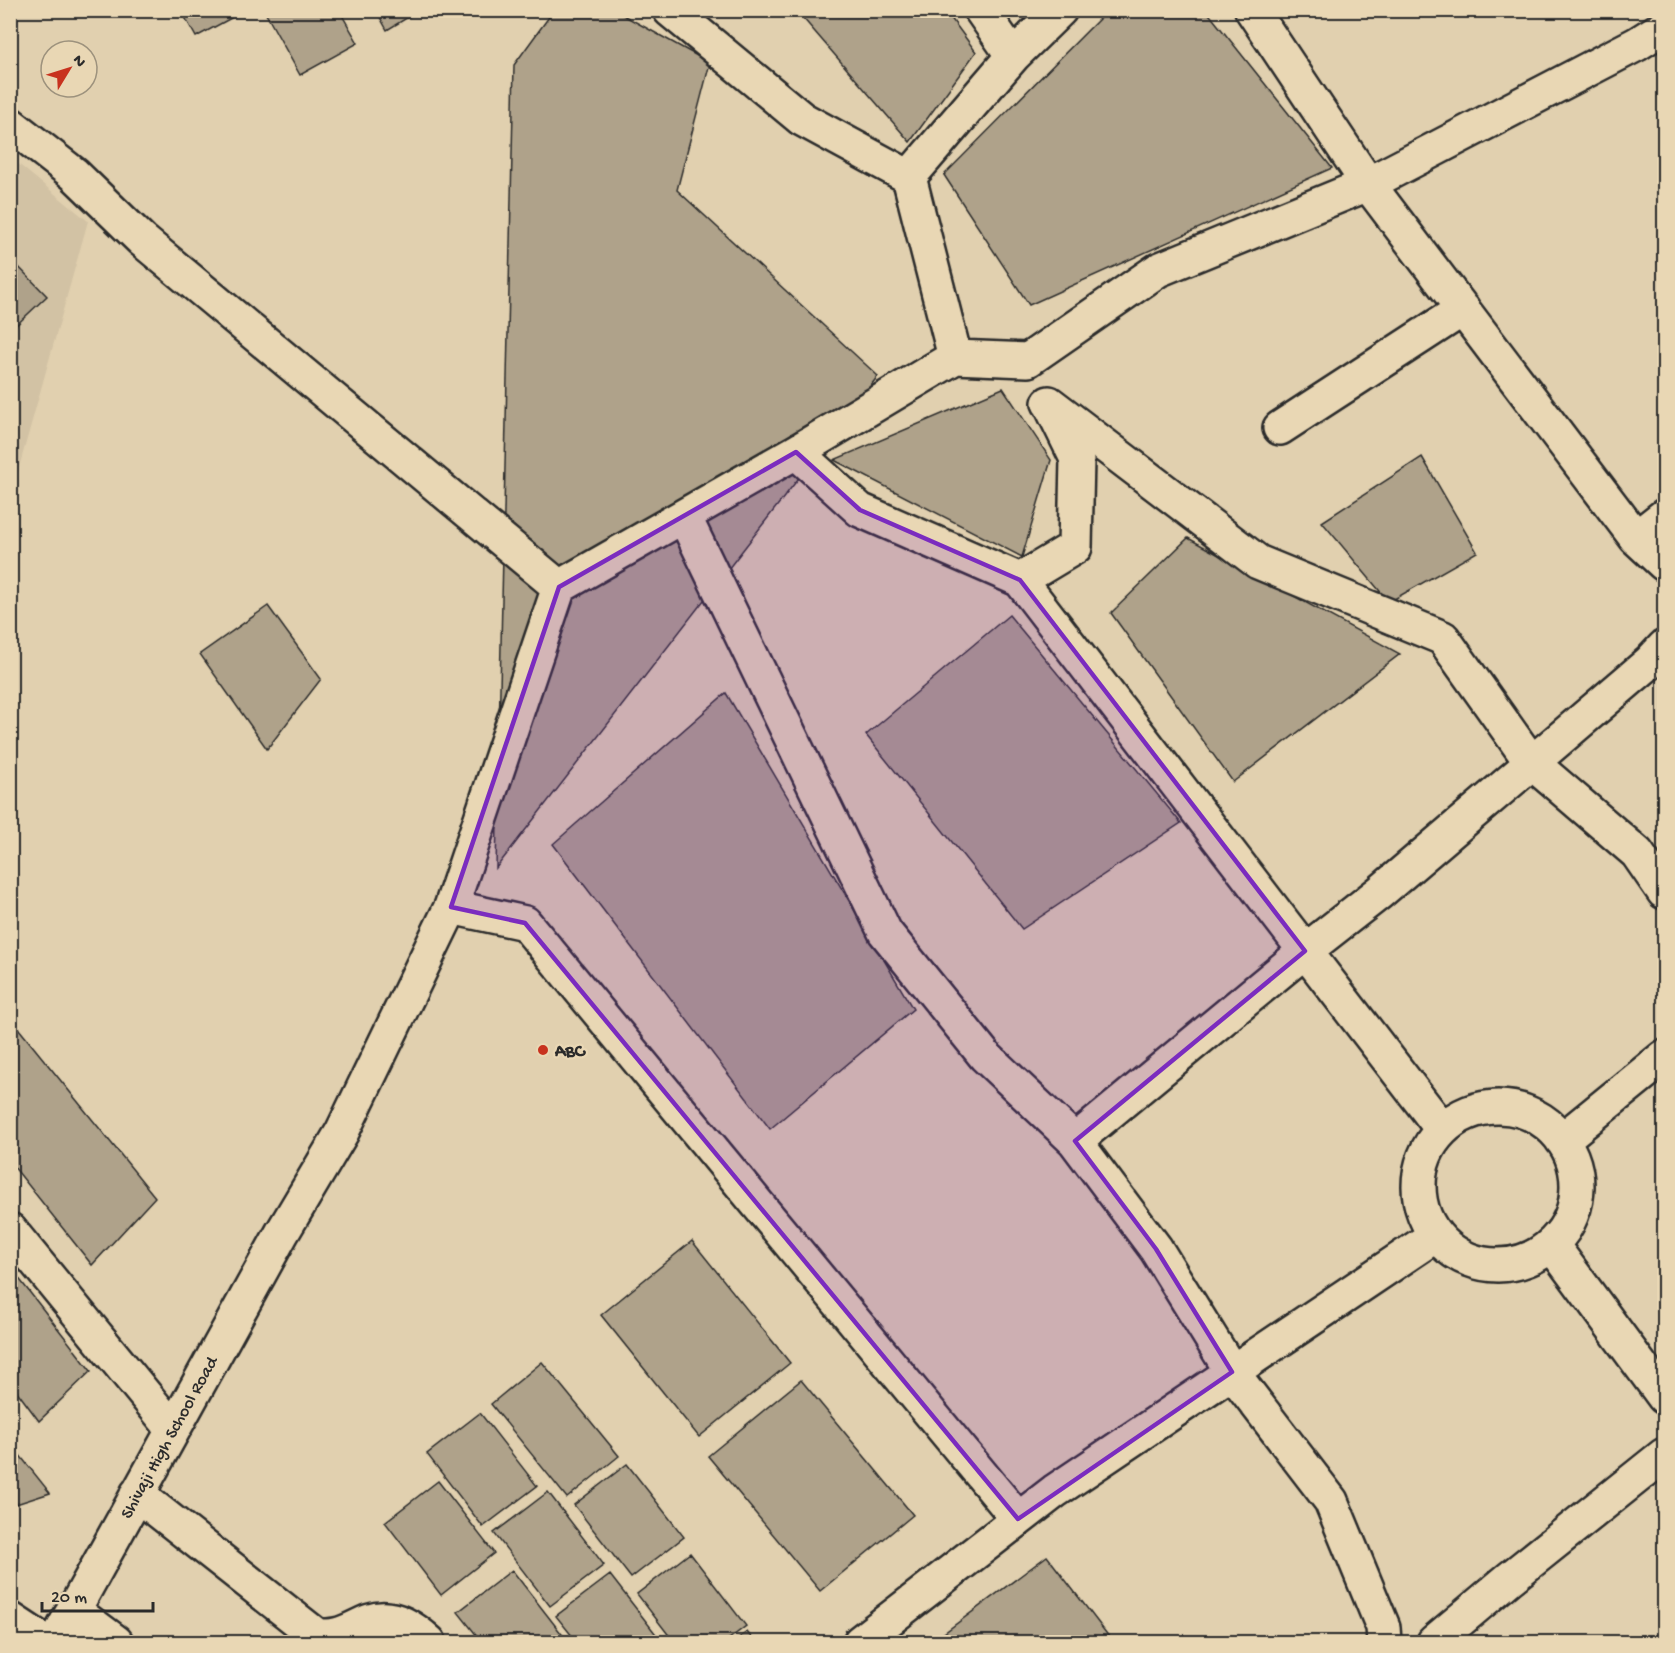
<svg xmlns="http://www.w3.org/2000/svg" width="1675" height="1653" font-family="'Gochi Hand',sans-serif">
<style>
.built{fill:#d2c2a4}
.building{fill:#afa28a;stroke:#2b2b2b;stroke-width:1.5}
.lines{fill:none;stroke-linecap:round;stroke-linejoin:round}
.minor-casing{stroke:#2b2b2b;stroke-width:38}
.minor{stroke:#e9d7b4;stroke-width:33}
.marked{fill:#7b2cbf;fill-opacity:0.2;stroke:#7b2cbf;stroke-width:4.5;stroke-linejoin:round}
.poi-dot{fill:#c8321e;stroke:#e9d7b4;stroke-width:2}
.labels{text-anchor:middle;stroke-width:4.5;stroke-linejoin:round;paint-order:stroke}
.poi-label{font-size:18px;font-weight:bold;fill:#2b2b2b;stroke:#e9d7b4;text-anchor:start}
.street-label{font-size:18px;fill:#2b2b2b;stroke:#e9d7b4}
</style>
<rect width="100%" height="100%" fill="#e1d0af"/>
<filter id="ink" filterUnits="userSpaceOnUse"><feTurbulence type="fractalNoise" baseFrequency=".0167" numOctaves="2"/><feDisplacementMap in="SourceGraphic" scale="12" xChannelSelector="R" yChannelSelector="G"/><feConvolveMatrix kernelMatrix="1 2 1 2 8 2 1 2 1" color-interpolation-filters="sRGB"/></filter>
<g filter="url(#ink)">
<path class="built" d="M11 158 88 221 11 496Z"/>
<path class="building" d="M181 10H246L196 37Z
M271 10H339L358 43 300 75 266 14Z
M376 10H420L387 30Z
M554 10H614L710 63 677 190 878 376 496 868 514 65Z
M796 10H945L976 52 910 142Z
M1108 10H1206L1332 168 1029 305 944 175Z
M10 258 47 296 10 331Z
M1003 388 1051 460 1022 557 834 460Z
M1422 457 1477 552 1389 602 1322 522Z
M1188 538 1400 654 1233 782 1111 613Z
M268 606 321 679 267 749 200 654Z
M1009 615 1181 823 1022 929 866 735Z
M726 693 913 1009 770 1129 553 844Z
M10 1018 155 1197 92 1265 10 1162Z
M692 1241 790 1363 699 1437 601 1315Z
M10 1267 91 1371 39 1421 10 1382Z
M542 1362 619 1456 567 1498 491 1404Z
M801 1380 913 1515 820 1591 708 1456Z
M480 1413 537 1486 483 1527 427 1454Z
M10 1443 50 1493 10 1506Z
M627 1464 684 1537 631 1578 574 1505Z
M438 1481 494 1553 441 1595 385 1522Z
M548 1492 604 1565 550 1606 494 1533Z
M690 1553 746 1626 725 1642H674L637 1594Z
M1047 1556 1113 1642H932Z
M512 1570 568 1642H482L458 1612Z
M610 1575 662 1642H577L556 1616Z
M747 1632 755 1642H733Z"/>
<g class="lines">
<g class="minor-casing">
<path id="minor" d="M670 10 802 119 909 177
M1252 10 1368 184 1636 538 1664 564
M1013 56 1060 10
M10 124 74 174 142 240 559 587
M955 357 909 177 1013 56 981 10
M1049 403 1258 562 1443 638 1531 762 1637 853 1664 892
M1280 428 1463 309
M796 452 860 510 1020 580 1075 547 1077 459 1052 408
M684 516 885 932 985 1056 1075 1141 1156 1249 1232 1372 1331 1501 1383 1627 1384 1642
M1636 538 1664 516
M1020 580 1442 1129
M451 907 525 923 1018 1519
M1419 1186a79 79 0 1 1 158 0a79 79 0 1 1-158 0Z
M1562 1140 1664 1057
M1075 1141 1305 951 1379 893 1650 662 1664 647
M10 1230 173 1429
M1552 1245 1664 1397
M137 1494 316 1635C340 1639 349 1629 370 1621 392 1613 414 1628 429 1642
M73 1610 116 1642
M10 1619 45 1642
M56 1642 282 1233 342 1132 451 907 559 587 796 452 955 357 1028 360 1158 270 1368 184 1637 44 1664 27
M860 1642 1055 1491 1436 1235
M1434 1642 1509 1579 1664 1455"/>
</g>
<use href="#minor" class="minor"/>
</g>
</g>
<path class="marked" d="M796 452 860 510 1020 580 1305 951 1075 1141 1156 1249 1232 1372 1018 1519 525 923 451 907 559 587Z"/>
<circle class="poi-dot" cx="543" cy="1050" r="6"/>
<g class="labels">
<g class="poi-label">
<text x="555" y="1056">ABC</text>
</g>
<g class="street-label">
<text transform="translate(168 1437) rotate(-61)" y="6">Shivaji High School Road</text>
</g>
</g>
<rect width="1675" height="1653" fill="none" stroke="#e9d7b4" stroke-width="36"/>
<rect x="18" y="18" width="1639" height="1617" fill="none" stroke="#2b2b2b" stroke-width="2" filter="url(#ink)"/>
<g transform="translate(69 69) rotate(52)"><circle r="28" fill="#e9d7b4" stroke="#9d927d" stroke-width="1.5"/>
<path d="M0-4.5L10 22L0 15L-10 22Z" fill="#c8321e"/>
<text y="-9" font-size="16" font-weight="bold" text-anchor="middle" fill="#2b2b2b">N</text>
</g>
<path d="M42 1602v9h111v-9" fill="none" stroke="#2b2b2b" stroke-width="3"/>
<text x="51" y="1602" font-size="18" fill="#2b2b2b" stroke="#e9d7b4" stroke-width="4.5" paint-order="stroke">20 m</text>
</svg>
